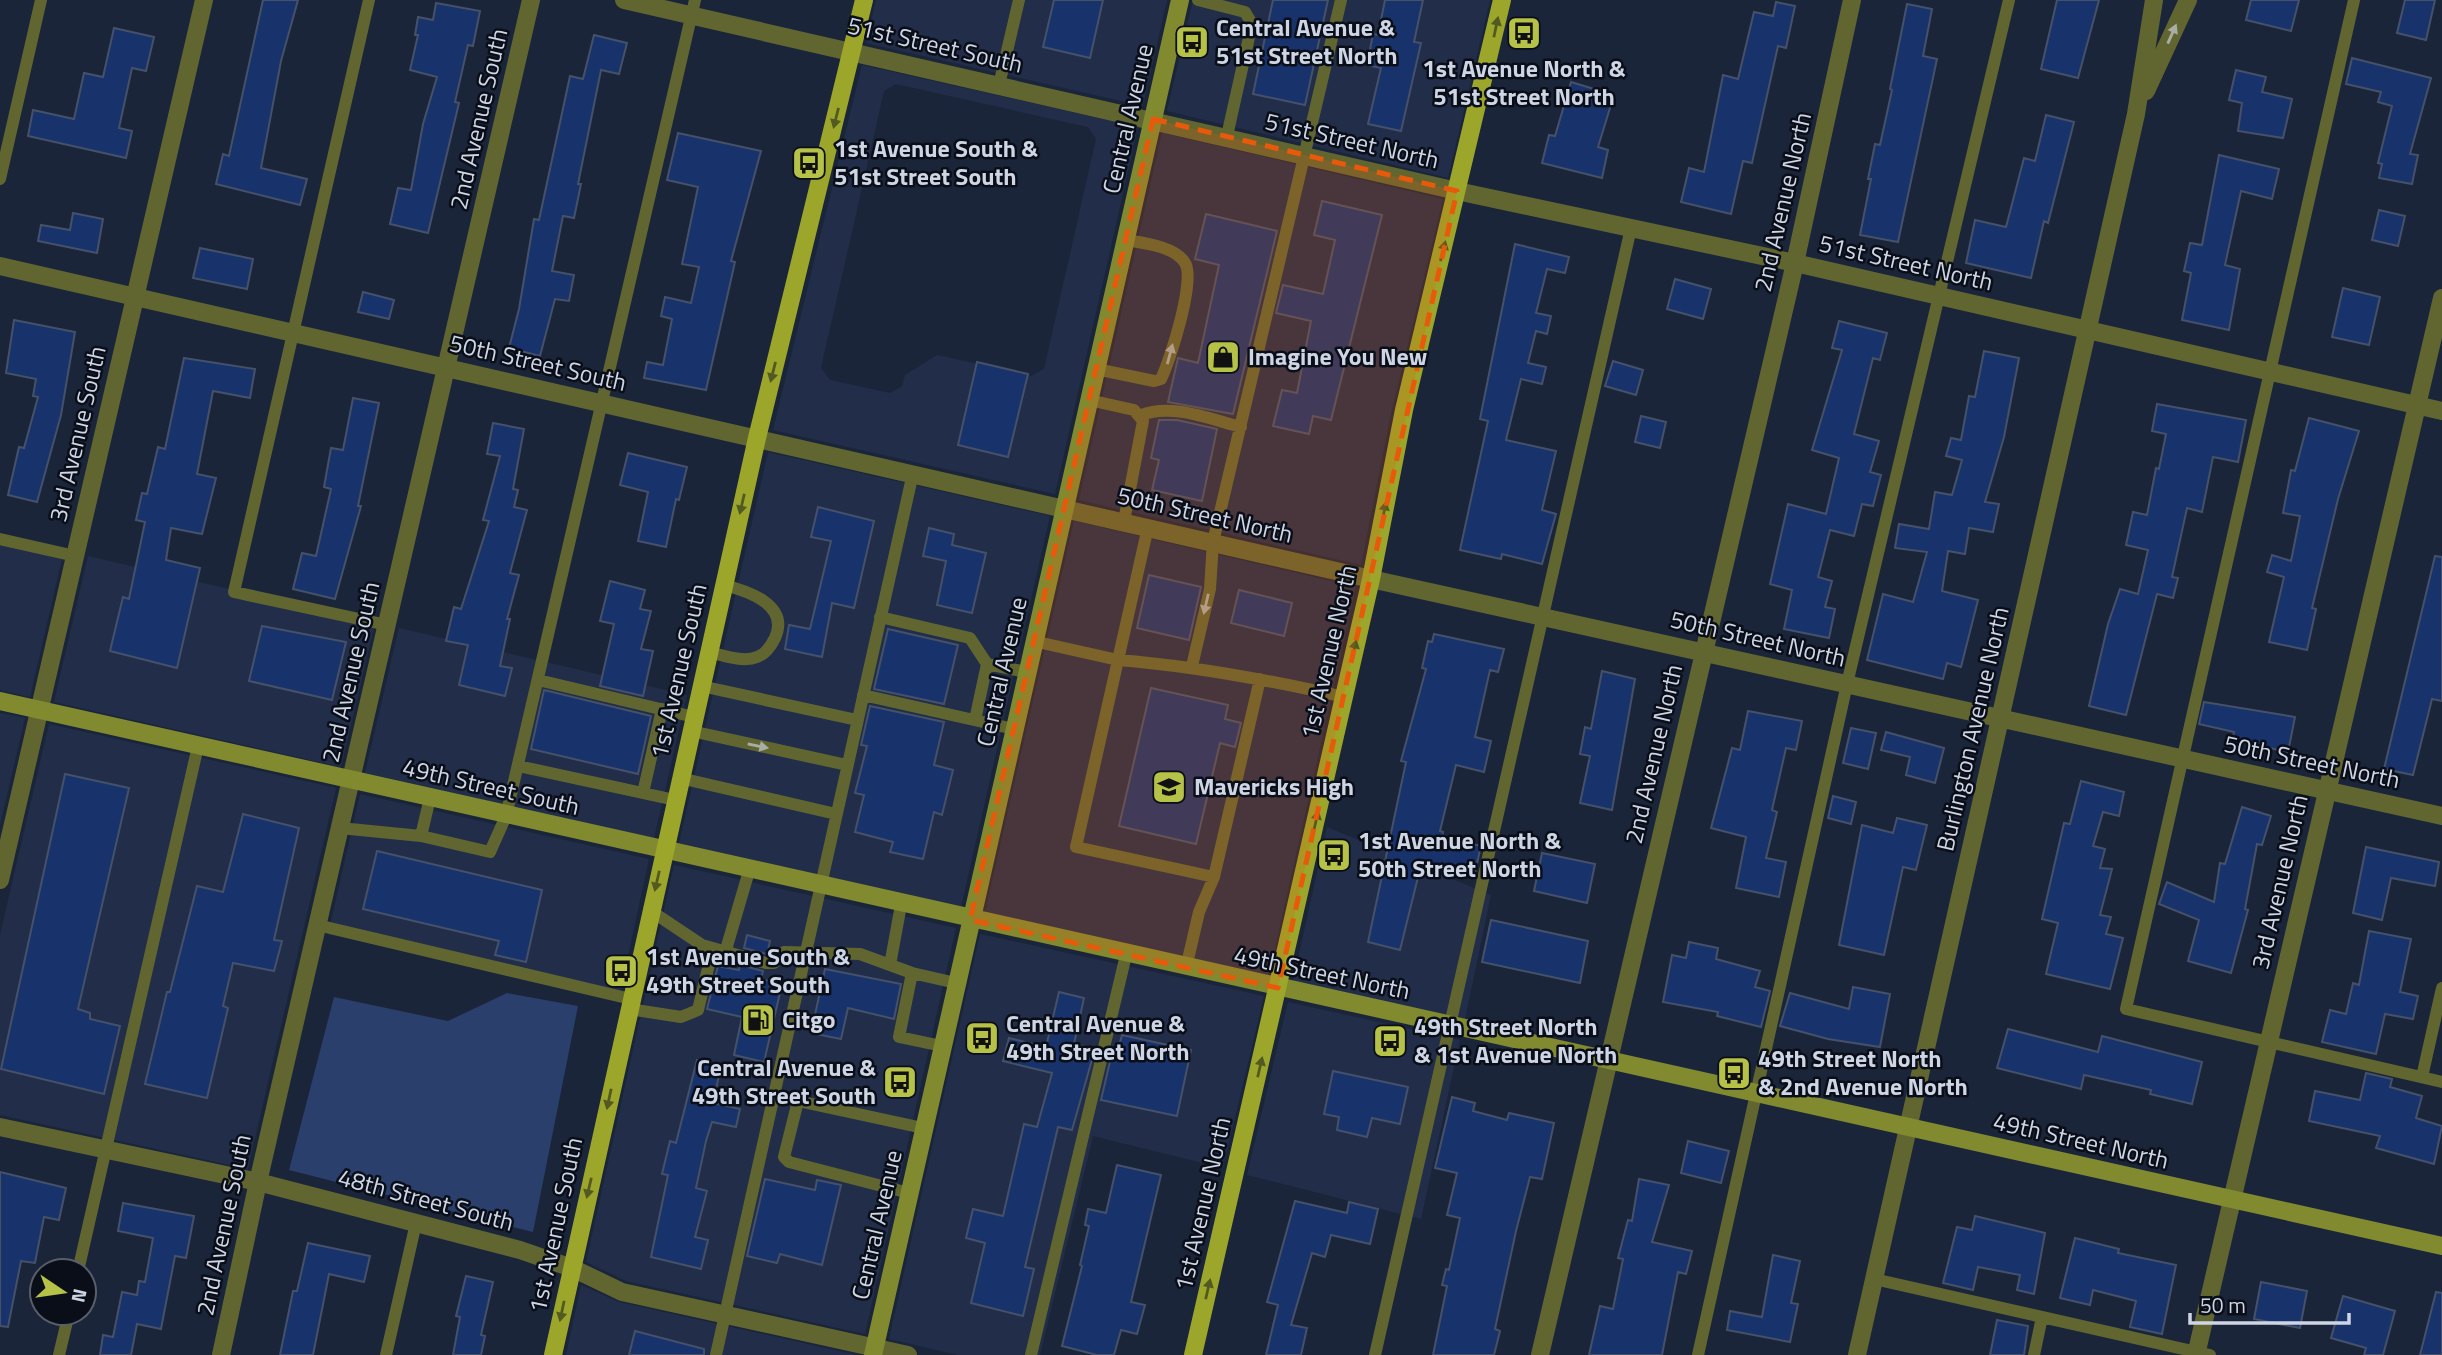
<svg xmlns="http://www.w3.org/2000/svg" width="2442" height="1355" font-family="'Titillium Web',sans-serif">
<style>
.built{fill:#222e49;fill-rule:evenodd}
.green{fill:#2a3f6c}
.building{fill:#18326c;stroke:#455168;stroke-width:2}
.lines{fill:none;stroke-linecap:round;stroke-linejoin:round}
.lane{stroke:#616631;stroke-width:12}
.street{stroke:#616631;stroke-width:18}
.secondary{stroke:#828a30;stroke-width:18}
.primary{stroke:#9ca62a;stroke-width:18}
.oneway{fill:#535a21}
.oneway2{fill:#a8aea5}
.marked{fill:#e8590c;fill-opacity:0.2;stroke:#e8590c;stroke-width:5;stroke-dasharray:14 9;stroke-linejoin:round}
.labels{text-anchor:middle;stroke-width:5;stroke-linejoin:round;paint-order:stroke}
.poi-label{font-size:24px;font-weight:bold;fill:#ced5e4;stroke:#0a0e18;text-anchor:start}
.street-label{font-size:24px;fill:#ced5e4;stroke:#0a0e18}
</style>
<rect width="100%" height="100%" fill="#1b253a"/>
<path class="built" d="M876 0H1167L1143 106 866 43Z
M1193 0H1490L1448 178 1167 111Z
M862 65 1138 127 1055 494 773 430ZM896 84 1088 127 1096 139 1044 369 1031 376 937 355 905 375 902 386 890 393 830 380 821 368 884 91Z
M1162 133 1443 199 1390 418 1361 565 1079 500Z
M768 452 1050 516 961 907 679 843Z
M1074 521 1356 587 1269 975 985 912Z
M0 536 64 550 30 697 0 690Z
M88 556 375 623 341 767 54 702Z
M399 628 687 695 654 838 365 773Z
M0 713 25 718 0 825Z
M49 724 336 788 248 1169 0 1115V935Z
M360 794 649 859 619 997 328 934Z
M1327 827 1491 895 1465 1019 1293 981Z
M674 865 956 928 865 1334 626 1281 586 1262Z
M980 934 1264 996 1223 1168 1093 1136 1040 1355H958L889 1339Z
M1288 1002 1460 1040 1421 1219 1247 1175Z
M581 1285 619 1302 857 1355H566Z"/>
<path class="green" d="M507 993 578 1006 533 1232 289 1170 334 997 448 1021Z"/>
<path class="building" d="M263 0H298L281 61 261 168 307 179 300 205 216 184 223 154 229 156Z
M1054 0H1103L1090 58 1043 47Z
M1273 0H1328L1305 105 1253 94Z
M1385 0H1423L1414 42 1421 43 1401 131 1368 124 1381 68 1367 65 1373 34 1378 35Z
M2057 0H2099L2078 78 2041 69Z
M2251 0H2299L2291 31 2246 20Z
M2405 0H2435L2426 40 2397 33Z
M1776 2 1795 6 1786 48 1778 46 1752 163 1743 161 1731 214 1681 202 1689 168 1704 172 1723 75 1738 79 1754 12 1773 16Z
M436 3 480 11 473 46 468 45 455 102 459 103 428 233 390 224 398 188 411 190 423 124 437 77 410 70 418 35H415L418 17 433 20Z
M1907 4 1932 9 1923 56 1937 59 1898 242 1860 235 1871 179H1868L1875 144 1880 145 1892 90 1890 89Z
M114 28 154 37 146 71 132 68 119 128 132 131 126 158 28 136 33 110 74 119 84 73 103 77Z
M594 35 627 43 619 74 601 70 578 184H581L574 218 563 216 552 271 574 275 569 301 555 299 540 356 509 348 519 309 534 219 539 220 570 76 583 79Z
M2352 58 2431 78 2410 154 2418 155 2412 184 2379 178 2382 164 2378 163 2392 106 2378 102 2381 92 2346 84Z
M2236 70 2266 77 2262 92 2292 99 2283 138 2238 131 2242 103 2229 100Z
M1571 82 1614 95 1598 147 1608 150 1602 178 1542 163 1549 135 1555 136Z
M2046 115 2074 122 2048 223 2044 221 2031 278 1966 263 1975 220 2006 227 2024 158 2035 161Z
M678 133 761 151 731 261 735 262 706 390 644 378 647 362 663 365 672 319 661 316 665 297 691 303 699 267 682 264 698 187 667 180Z
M2219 155 2279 169 2272 199 2241 191 2225 265 2240 269 2229 330 2182 320 2191 273 2184 271 2190 243 2202 245Z
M1322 201 1382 215 1331 420 1313 416 1309 434 1273 426 1282 390 1297 393 1311 321 1276 313 1283 285 1323 294 1335 240 1314 235Z
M2379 210 2405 216 2398 246 2372 240Z
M73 213 103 219 97 253 38 241 41 225 70 230Z
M1206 214 1277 231 1233 414 1168 402 1178 358 1198 363 1219 265 1195 259Z
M1515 244 1569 257 1565 273 1547 269 1536 313 1551 316 1547 334 1536 331 1528 363 1546 367 1542 384 1521 379 1506 440 1556 451 1542 510 1556 514 1542 564 1502 554 1501 559 1460 550 1488 421 1480 419Z
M200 248 253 259 247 289 193 278Z
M1675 279 1711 289 1703 319 1667 309Z
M2343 288 2380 297 2369 345 2332 337Z
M363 292 394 300 389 319 358 312Z
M14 320 75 332 61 415 37 502 8 495 19 447 24 448 38 397 33 396 36 379 6 373Z
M1839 321 1887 333 1880 360 1873 358 1854 434 1879 441 1870 472 1881 475 1873 506 1862 504 1854 536 1830 530 1818 577 1832 581 1825 607 1835 609 1829 638 1784 629 1792 590 1770 584 1788 504 1826 514 1839 458 1812 450 1842 350 1832 348Z
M1984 351 2019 358 2004 437 1985 502 1999 504 1993 532 1969 528 1965 554 1948 551 1942 591 1978 600 1961 667 1947 663 1943 679 1867 660 1883 594 1913 602 1927 552 1895 548 1899 524 1929 529 1935 492 1952 495 1962 460 1946 456 1951 438 1961 440 1969 396 1975 397Z
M184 358 255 369 250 398 213 391 197 474 216 478 202 534 171 528 166 560 200 568 177 668 110 651 123 597 129 599 145 522 136 520 142 493 147 494 158 447 165 449Z
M1613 361 1643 370 1636 395 1605 386Z
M977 362 1028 374 1008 457 958 445Z
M353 398 379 403 358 506H361L335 599 293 589 302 553 316 556 331 489 324 487 331 448 343 450Z
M2157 404 2246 420 2238 462 2213 457 2202 512 2187 508 2172 577 2178 578 2173 598 2157 594 2126 715 2089 706 2108 624 2120 589 2138 594 2148 550 2126 545 2133 512 2147 515 2156 468 2159 469 2166 434 2152 431Z
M1641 416 1666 422 1660 448 1635 442Z
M2309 418 2359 431 2338 499 2312 608 2316 609 2307 650 2269 642 2284 577 2267 572 2272 555 2291 561 2300 516 2283 513 2291 470 2295 471Z
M1159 420H1177L1217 429 1202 501 1152 490 1159 460 1151 458Z
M493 423 524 429 513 489 518 490 514 507 527 510 510 573 519 575 507 619H510L500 666 512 668 505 696 459 685 468 645 446 641 454 607 461 609 489 521 483 520 500 456 487 454Z
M628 453 687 467 679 500 676 499 666 547 638 541 648 492 620 485Z
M818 507 874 521 854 608 832 603 822 657 785 649 789 625 810 629 831 541 811 537Z
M929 528 954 534 952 545 986 553 972 613 937 605 946 561 923 556Z
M2435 556 2442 557V701L2432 699 2413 775 2384 769Z
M1149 575 1201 587 1189 640 1137 628Z
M610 581 645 590 640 609 651 611 641 649 653 651 643 696 600 686 614 624 600 621Z
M1239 590 1292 603 1284 636 1231 623Z
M262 626 346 642 332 700 249 681Z
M888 629 958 645 944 704 874 689Z
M1434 634 1504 649 1498 672 1490 670 1475 737 1491 741 1484 772 1456 765 1440 831 1443 832 1442 837 1481 846 1474 876 1421 865 1400 950 1368 942 1406 762 1401 761 1426 669 1422 668 1428 641 1432 642Z
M1602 671 1635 679 1612 810 1580 803 1590 756 1580 754 1585 727 1591 729Z
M1151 688 1228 705 1225 719 1241 723 1235 747 1220 743 1196 844 1119 826Z
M544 690 651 716 638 774 531 749Z
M2204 702 2295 717 2288 752 2232 740 2234 732 2199 724Z
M870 706 944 722 934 765 953 770 942 815 934 812 923 859 890 852 893 842 855 832 864 795 855 793 867 746 861 745Z
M1748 711 1802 721 1796 750 1786 748 1772 810 1777 812 1766 858 1786 862 1779 897 1736 888 1746 837 1711 828 1732 748 1740 750Z
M1851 728 1876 733 1868 769 1843 763Z
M1886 732 1944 748 1935 783 1906 775 1910 757 1881 750Z
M65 774 129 788 78 1009 90 1013V1019L120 1026 104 1094 1 1069Z
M2081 781 2124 792 2119 816 2103 812 2093 846 2105 849 2100 868 2112 869 2100 915 2111 917 2106 934 2123 938 2110 989 2046 974 2058 923 2042 919 2064 823 2070 824Z
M1833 796 1856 802 1851 824 1828 818Z
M2242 807 2271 816 2262 845 2257 844 2245 909 2248 910 2231 973 2188 961 2199 920 2159 904 2167 882 2214 902 2220 863 2225 864Z
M243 814 299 828 274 940 282 941 274 971 233 963 223 1006 228 1008 207 1098 145 1084 167 992H170L197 886 223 892Z
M1897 818 1927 825 1916 870 1903 867 1884 955 1839 945 1862 825 1893 833Z
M2366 847 2439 862 2435 886 2391 878 2382 920 2353 913Z
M377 851 542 890 526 962 495 955 499 941 363 909Z
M1542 853 1595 864 1587 903 1534 891Z
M1491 920 1588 941 1580 983 1482 962Z
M2369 931 2411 939 2400 992 2418 996 2413 1019 2385 1014 2376 1054 2322 1042 2330 1010 2346 1014 2353 983 2359 985Z
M747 935 770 941 767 954 744 948Z
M1689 942 1718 948 1716 959 1760 971 1755 987 1770 991 1761 1027 1717 1016 1718 1012 1663 1002 1672 955 1686 958Z
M740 965 763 971 761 979 782 984 764 1062 734 1055 742 1017 707 1009 718 966 739 970Z
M825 969 901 984 894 1019 848 1008 841 1039 811 1033Z
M1853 987 1890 994 1880 1047 1828 1039 1780 1026 1790 993 1849 1009Z
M1059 992 1084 998 1074 1044 1095 1049 1072 1130 1058 1127 1025 1267 1034 1269 1023 1316 971 1303 985 1243 966 1238 973 1209 1003 1216 1024 1124 1037 1127 1052 1073 1003 1061 1009 1038 1046 1047Z
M2008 1029 2098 1052 2102 1036 2202 1062 2192 1104 2150 1094 2151 1090 2084 1075 2081 1089 1997 1068Z
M1122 1035 1191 1050 1177 1116 1101 1100 1112 1053 1117 1054Z
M697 1060 721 1066 713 1103 740 1109 736 1127 712 1122 706 1141 696 1188 707 1191 695 1237 708 1240 701 1269 651 1257 668 1175 662 1174 670 1141 676 1143Z
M1333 1071 1408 1087 1400 1124 1372 1118 1367 1137 1337 1130 1339 1117 1324 1114Z
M2366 1073 2392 1079 2390 1087 2422 1096 2416 1118 2442 1126 2434 1164 2376 1148 2380 1136 2309 1121 2315 1091 2360 1100Z
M1452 1097 1475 1103 1473 1111 1507 1120 1509 1113 1554 1123 1542 1179 1530 1177 1516 1231 1495 1329 1500 1331 1494 1355H1433L1447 1286 1442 1285 1446 1269 1449 1270 1460 1218 1447 1215 1457 1173 1435 1168Z
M1688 1141 1729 1151 1721 1183 1681 1173Z
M1117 1165 1161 1175 1131 1302 1145 1305 1137 1334 1121 1330 1114 1355H1097L1062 1346 1082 1266 1080 1265 1089 1226 1085 1225 1088 1209 1106 1213Z
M0 1172 66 1188 59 1220 44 1217 35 1263 21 1261 8 1327 0 1326Z
M765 1179 815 1190 817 1180 841 1185 822 1265 780 1254 777 1263 747 1256Z
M1639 1179 1669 1185 1652 1242 1692 1251 1686 1274 1678 1272 1662 1355H1589L1600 1306 1613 1309 1623 1259 1618 1258 1628 1220 1632 1221Z
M1295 1201 1347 1213 1349 1202 1378 1209 1370 1244 1331 1235 1325 1257 1312 1253 1291 1325 1307 1328 1301 1355H1266L1278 1305 1267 1302Z
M123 1203 194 1216 186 1258 175 1256 161 1329 137 1324 131 1355H100L103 1335 113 1337 122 1292 137 1295 139 1281 145 1282 153 1238 118 1231Z
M1975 1216 2045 1233 2034 1294 2017 1290 2020 1275 1978 1267 1973 1290 1943 1283 1957 1227 1972 1230Z
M2075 1238 2119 1249 2118 1253 2176 1265 2162 1334 2130 1327 2136 1301 2093 1290 2090 1305 2060 1298Z
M308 1243 370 1256 364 1282 329 1274 313 1355H280L293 1291H297Z
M1773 1255 1800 1261 1791 1303 1798 1304 1790 1342 1727 1330 1730 1311 1762 1317Z
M466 1276 493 1282 481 1335 485 1336 481 1355H453L460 1317 456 1316Z
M2261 1282 2307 1291 2300 1328 2254 1319Z
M2436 1292 2442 1293V1355H2420Z
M2343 1296 2395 1311 2383 1355H2364L2366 1348 2331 1338Z
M1997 1320 2028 1326 2024 1355H1990Z
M635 1331 704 1349V1355H629Z"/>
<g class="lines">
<path class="lane" d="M369 0 234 592 387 625
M1198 0 1245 12 1252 24 1227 136
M2354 0 2126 1009 2442 1082
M999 85 1019 0
M0 179 41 0
M1096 369 1154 381 1161 379C1170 361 1196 279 1185 263 1175 246 1143 243 1125 240
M1089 400 1134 410 1143 421 1124 521
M1141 415C1172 403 1210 419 1241 427
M0 539 75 556
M880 617 970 638 987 664 1026 672
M1033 641 1118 660 1148 527
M709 652C723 655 743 663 757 657 766 654 771 646 775 638 790 605 748 591 724 585
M1192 666 1210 589 1213 542 1341 0
M1260 679 1214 877 1076 847 1118 660C1194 666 1269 680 1344 697
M538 680 694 717
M701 686 857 720
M863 695 1014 729
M975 720 987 664
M691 731 847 765
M518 766 675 800
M680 778 836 814
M643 793 662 709
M430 798 421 836 490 852 506 816 695 0
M340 828 421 836
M651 911 702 945 766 963H774L784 952 860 954 912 973 956 983
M317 925 631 999
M890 965 901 905
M1186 968 1199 912 1214 877
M912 973 899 1037 942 1046
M629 1009 681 1017 698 1010 710 960 725 953 749 871
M2422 1077 2442 988
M909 1193 789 1162 784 1157 798 1101 923 1128
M78 1271 198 746
M1874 1279 2210 1355
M59 1355 69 1313
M386 1355 416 1223
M716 1355 913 473
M1031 1355 1126 955
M1375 1355 1631 228
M1698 1355 1847 684 2009 0
M2034 1355 2042 1317"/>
<path class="street" d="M624 0 1457 191 1795 263 2442 411
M2146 91 2188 0
M0 266 1371 579 2442 816
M0 880 204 0
M0 1127 258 1182 520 1250 572 1268 622 1292 908 1355
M221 1355 258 1182 531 0
M1540 1355 1795 263 1852 0
M1857 1355 2136 114 2154 0
M2196 1355 2442 298"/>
<path class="secondary" d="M0 701 2442 1246
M873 1355 1180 0"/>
<path class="primary" d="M553 1355 757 438 864 0
M1193 1355 1371 579 1404 410 1502 0"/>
</g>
<defs><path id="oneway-solid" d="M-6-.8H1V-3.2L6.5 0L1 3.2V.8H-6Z" transform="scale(1.75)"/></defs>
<g class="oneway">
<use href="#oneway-solid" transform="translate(1496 27) rotate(-78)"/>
<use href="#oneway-solid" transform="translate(836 118) rotate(104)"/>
<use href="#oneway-solid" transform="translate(1443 251) rotate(-76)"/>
<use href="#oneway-solid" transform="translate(773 372) rotate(104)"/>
<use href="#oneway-solid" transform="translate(742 504) rotate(103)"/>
<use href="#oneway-solid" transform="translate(1384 512) rotate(-79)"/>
<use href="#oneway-solid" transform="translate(1354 650) rotate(-77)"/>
<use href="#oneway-solid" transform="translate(1316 821) rotate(-77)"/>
<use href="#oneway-solid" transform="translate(657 881) rotate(103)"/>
<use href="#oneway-solid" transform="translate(1260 1067) rotate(-77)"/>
<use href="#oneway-solid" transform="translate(609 1099) rotate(102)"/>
<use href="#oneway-solid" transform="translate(589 1188) rotate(103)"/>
<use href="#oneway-solid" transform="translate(1208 1289) rotate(-77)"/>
<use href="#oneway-solid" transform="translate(562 1311) rotate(102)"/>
</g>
<g class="oneway2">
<use href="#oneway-solid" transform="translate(2172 34) rotate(-66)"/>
<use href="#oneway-solid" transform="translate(1170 354) rotate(-75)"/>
<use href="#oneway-solid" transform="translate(1206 604) rotate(103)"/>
<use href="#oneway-solid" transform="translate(758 746) rotate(12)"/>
</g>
<path class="marked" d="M1153 119 1457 191 1278 988 970 920Z"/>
<defs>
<g id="bus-square" transform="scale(1.75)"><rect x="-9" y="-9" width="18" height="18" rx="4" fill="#b6c148" stroke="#0a0e18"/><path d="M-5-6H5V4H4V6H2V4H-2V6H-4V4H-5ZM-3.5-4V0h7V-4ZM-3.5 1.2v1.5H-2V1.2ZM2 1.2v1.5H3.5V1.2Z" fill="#111"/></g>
<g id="shop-square" transform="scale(1.75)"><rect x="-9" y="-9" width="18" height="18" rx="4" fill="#b6c148" stroke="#0a0e18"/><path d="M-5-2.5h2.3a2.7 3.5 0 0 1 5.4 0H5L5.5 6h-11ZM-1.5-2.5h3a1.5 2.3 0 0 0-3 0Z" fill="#111"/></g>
<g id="school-square" transform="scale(1.75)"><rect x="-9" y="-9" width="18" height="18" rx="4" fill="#b6c148" stroke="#0a0e18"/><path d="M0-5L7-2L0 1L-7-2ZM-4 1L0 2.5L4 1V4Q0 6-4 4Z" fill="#111"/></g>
<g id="fuel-square" transform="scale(1.75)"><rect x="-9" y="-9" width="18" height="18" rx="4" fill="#b6c148" stroke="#0a0e18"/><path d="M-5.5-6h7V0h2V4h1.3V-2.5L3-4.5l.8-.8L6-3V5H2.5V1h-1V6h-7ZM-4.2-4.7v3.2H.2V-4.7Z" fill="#111"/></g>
</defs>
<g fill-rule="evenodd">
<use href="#bus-square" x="1524" y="33"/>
<use href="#bus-square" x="1192" y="42"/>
<use href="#bus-square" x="809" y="163"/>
<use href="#shop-square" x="1223" y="357"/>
<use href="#school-square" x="1169" y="787"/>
<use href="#bus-square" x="1334" y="855"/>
<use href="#bus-square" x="621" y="971"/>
<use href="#fuel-square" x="758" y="1020"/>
<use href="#bus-square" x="982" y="1038"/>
<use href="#bus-square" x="1390" y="1041"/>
<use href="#bus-square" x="1734" y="1073"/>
<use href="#bus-square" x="900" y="1082"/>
</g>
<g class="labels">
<g class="poi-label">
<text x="1216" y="36">Central Avenue &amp;<tspan x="1216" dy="28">51st Street North</tspan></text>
<text x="1524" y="77" text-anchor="middle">1st Avenue North &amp;<tspan x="1524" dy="28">51st Street North</tspan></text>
<text x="834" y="157">1st Avenue South &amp;<tspan x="834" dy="28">51st Street South</tspan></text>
<text x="1248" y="365">Imagine You New</text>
<text x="1194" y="795">Mavericks High</text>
<text x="1358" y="849">1st Avenue North &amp;<tspan x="1358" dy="28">50th Street North</tspan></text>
<text x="646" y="965">1st Avenue South &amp;<tspan x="646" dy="28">49th Street South</tspan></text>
<text x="782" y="1028">Citgo</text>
<text x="1006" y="1032">Central Avenue &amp;<tspan x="1006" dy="28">49th Street North</tspan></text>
<text x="1414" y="1035">49th Street North<tspan x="1414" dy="28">&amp; 1st Avenue North</tspan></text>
<text x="1758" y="1067">49th Street North<tspan x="1758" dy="28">&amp; 2nd Avenue North</tspan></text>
<text x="876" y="1076" text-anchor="end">Central Avenue &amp;<tspan x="876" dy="28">49th Street South</tspan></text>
</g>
<g class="street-label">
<text transform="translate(935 45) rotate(13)" y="8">51st Street South</text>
<text transform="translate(479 119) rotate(-77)" y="8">2nd Avenue South</text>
<text transform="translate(1128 119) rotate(-77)" y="8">Central Avenue</text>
<text transform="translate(1352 141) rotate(13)" y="8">51st Street North</text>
<text transform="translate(1783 202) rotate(-77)" y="8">2nd Avenue North</text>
<text transform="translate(1906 263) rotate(13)" y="8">51st Street North</text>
<text transform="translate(538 363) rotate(13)" y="8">50th Street South</text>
<text transform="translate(78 434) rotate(-77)" y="8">3rd Avenue South</text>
<text transform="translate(1205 515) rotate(13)" y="8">50th Street North</text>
<text transform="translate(1758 639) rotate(13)" y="8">50th Street North</text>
<text transform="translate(1329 652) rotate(-77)" y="8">1st Avenue North</text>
<text transform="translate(679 671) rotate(-77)" y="8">1st Avenue South</text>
<text transform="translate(351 672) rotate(-77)" y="8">2nd Avenue South</text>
<text transform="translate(1002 672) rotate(-77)" y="8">Central Avenue</text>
<text transform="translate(1973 729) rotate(-77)" y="8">Burlington Avenue North</text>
<text transform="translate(1654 754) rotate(-77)" y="8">2nd Avenue North</text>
<text transform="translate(2312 762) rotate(12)" y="8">50th Street North</text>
<text transform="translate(491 787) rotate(13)" y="8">49th Street South</text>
<text transform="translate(2280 882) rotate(-77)" y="8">3rd Avenue North</text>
<text transform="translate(1322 973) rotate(12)" y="8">49th Street North</text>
<text transform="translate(2081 1141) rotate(13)" y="8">49th Street North</text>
<text transform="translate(426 1200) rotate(15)" y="8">48th Street South</text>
<text transform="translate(1203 1204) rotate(-77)" y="8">1st Avenue North</text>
<text transform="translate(224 1225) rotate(-78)" y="8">2nd Avenue South</text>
<text transform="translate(556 1225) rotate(-78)" y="8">1st Avenue South</text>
<text transform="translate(877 1225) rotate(-77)" y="8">Central Avenue</text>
</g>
</g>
<g transform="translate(63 1292) rotate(103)"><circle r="33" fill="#0a0e18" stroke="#585e6a" stroke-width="2"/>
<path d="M0-5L12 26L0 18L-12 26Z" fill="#b6c148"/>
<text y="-10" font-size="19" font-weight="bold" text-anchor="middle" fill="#ced5e4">N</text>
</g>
<path d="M2190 1313v10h159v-10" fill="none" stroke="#ced5e4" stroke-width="3.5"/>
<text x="2200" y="1313" font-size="21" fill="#ced5e4" stroke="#0a0e18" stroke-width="5" paint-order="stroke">50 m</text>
</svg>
